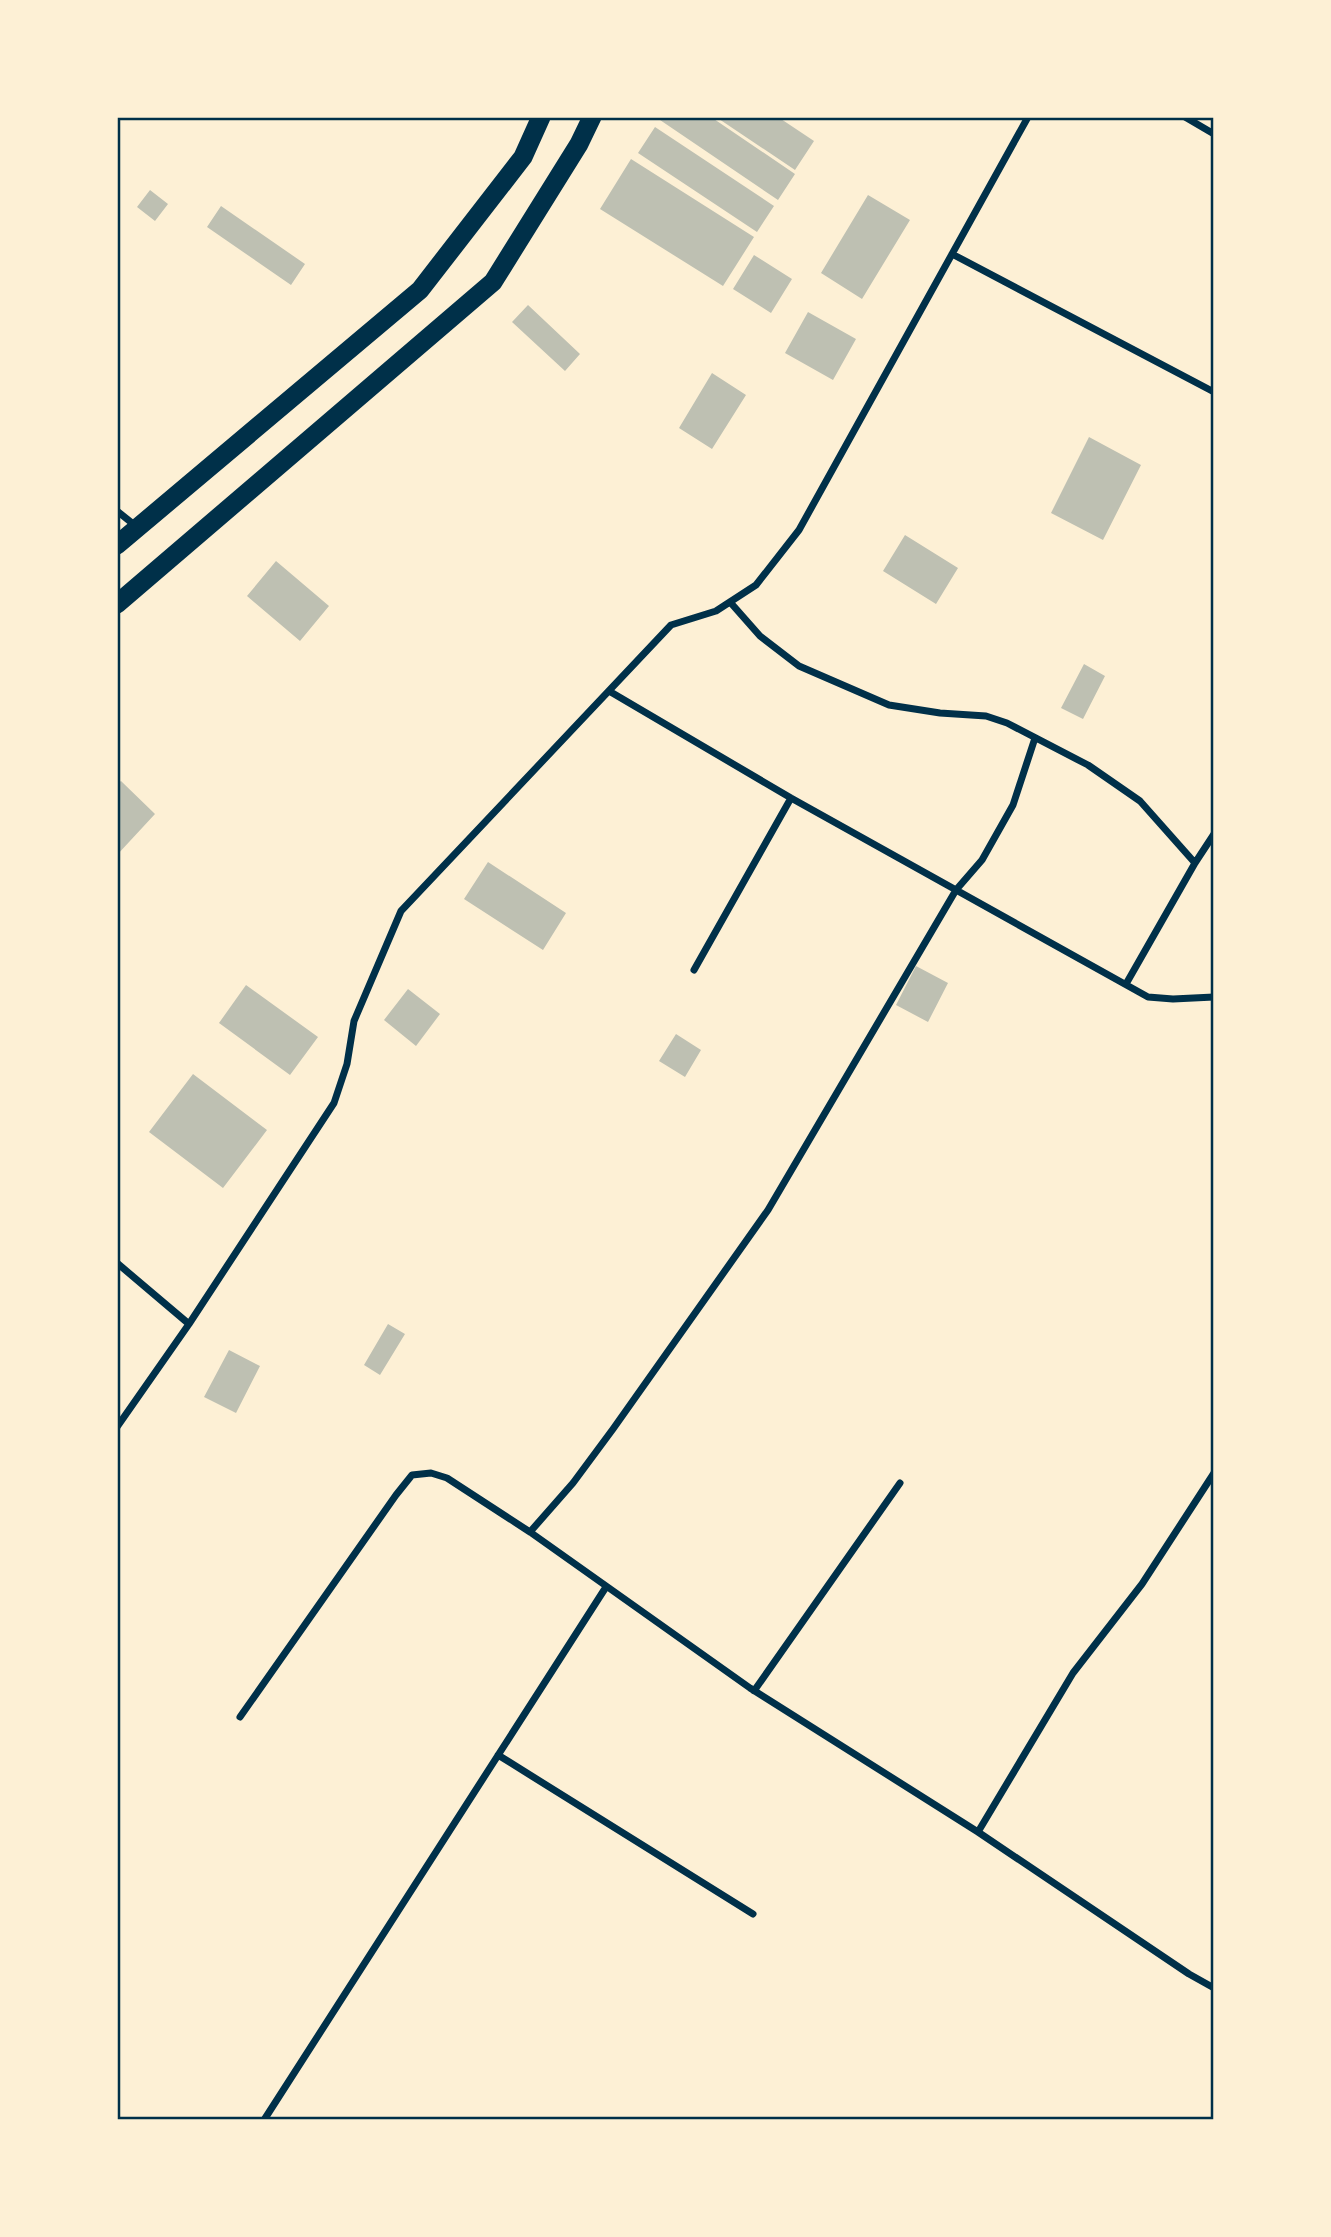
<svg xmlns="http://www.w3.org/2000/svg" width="1331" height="2237" font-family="'Noto Sans',sans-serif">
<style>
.building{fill:#bec0b2}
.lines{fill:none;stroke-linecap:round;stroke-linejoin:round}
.minor{stroke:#003049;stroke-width:7}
.trunk{stroke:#003049;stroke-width:19}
.neatline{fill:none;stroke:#003049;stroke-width:2.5}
</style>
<rect width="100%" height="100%" fill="#fdf0d5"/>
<path class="building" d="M662 117H711L795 174 778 200 660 120Z
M716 117H778L814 141 795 170Z
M655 127 774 206 757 232 638 153Z
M631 159 754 237 723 286 600 209Z
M150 190 168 204 155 221 137 207Z
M868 195 910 220 862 299 821 273Z
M221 206 305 264 291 285 207 227Z
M754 255 792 279 771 313 733 289Z
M528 305 580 354 565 371 512 322Z
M808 312 856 339 833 380 785 353Z
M712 373 746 395 712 449 679 428Z
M1089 437 1141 465 1103 540 1051 513Z
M905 535 958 568 936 604 883 571Z
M276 561 329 606 300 641 247 596Z
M1084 664 1105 676 1083 719 1061 708Z
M121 781 155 814 117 855V784Z
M488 862 566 913 543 950 464 899Z
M916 966 948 983 928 1022 896 1005Z
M246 985 318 1037 290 1075 219 1023Z
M408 989 440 1014 416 1046 384 1020Z
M676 1034 701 1050 685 1077 659 1061Z
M193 1074 267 1130 223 1188 149 1132Z
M388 1324 405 1334 380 1375 364 1365Z
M229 1350 260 1366 236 1413 204 1397Z"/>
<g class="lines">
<path class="minor" d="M1185 117 1214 134
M952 254 1214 392
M117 511 137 527
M730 602 760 636 799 666 889 705 940 713 986 716 1007 723 1088 765 1140 801 1195 863 1214 834
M609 691 791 798 1148 997 1173 999 1214 997
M694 970 791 798
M1126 984 1195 863
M117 1263 189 1324
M117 1427 189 1324 334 1103 347 1064 354 1021 401 911 671 625 716 611 756 585 799 530 1028 117
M530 1532 573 1483 613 1429 768 1210 956 890 982 860 1013 805 1035 738
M754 1691 900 1483
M240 1717 396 1495 412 1475 431 1473 447 1478 530 1532 750 1688 978 1832 1189 1974 1214 1988
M498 1755 753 1914
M978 1832 1073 1673 1142 1584 1214 1473
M264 2120 606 1587"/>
<path class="trunk" d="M117 545 420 290 523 157 541 117
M117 604 493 282 579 144 592 117"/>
</g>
<rect width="1331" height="2237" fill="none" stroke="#fdf0d5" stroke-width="238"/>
<rect x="119" y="119" width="1093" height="1999" class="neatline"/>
</svg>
